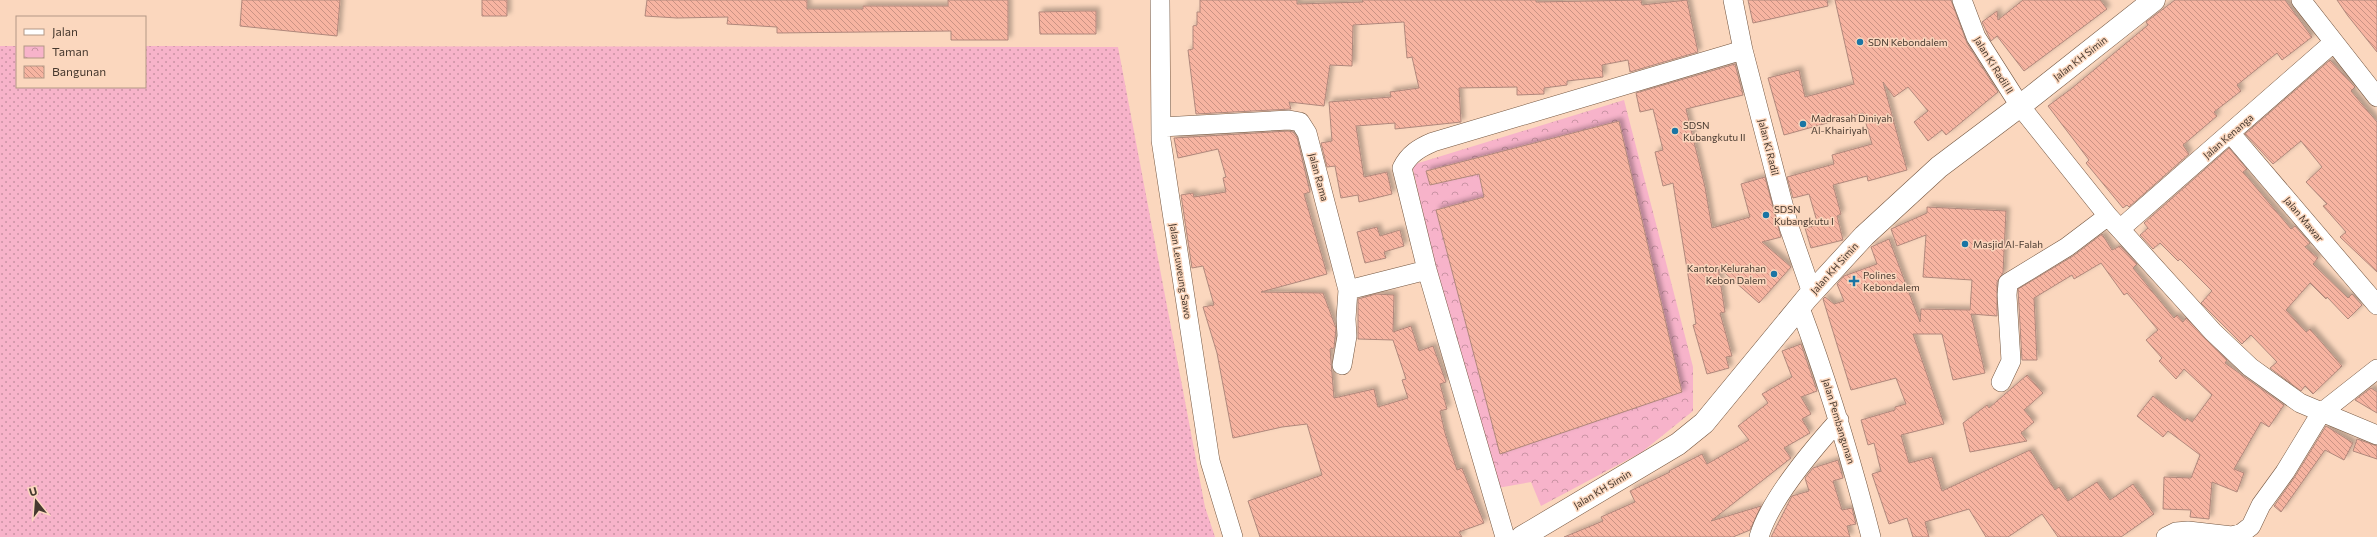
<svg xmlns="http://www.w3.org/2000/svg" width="2377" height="537" font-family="Commissioner,sans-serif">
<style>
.grass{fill:url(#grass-dots)}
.park{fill:url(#park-crowns)}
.building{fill:url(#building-back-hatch);stroke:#b0887c;filter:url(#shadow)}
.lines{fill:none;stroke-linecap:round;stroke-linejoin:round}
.street-casing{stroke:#73553f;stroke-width:20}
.secondary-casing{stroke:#73553f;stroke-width:23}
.street{stroke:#fff;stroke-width:19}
.secondary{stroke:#fff;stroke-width:22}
.poi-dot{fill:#1a75a4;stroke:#fbd7be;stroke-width:1.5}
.labels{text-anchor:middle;stroke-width:3;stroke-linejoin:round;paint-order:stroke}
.poi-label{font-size:10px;fill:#47392f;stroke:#fbd7be;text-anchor:start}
.street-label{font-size:10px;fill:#47392f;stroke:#fbd7be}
</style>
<defs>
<pattern id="grass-dots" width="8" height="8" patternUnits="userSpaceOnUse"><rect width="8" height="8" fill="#f7b3ca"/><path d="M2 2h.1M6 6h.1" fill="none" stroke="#ca93a4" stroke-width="1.8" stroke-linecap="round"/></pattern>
<pattern id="park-crowns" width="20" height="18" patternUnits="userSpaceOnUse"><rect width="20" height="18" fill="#f7b3ca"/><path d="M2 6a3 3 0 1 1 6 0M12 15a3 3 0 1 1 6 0" fill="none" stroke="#ca93a4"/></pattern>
<pattern id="building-back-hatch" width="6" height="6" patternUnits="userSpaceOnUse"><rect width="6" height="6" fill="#f7b4a1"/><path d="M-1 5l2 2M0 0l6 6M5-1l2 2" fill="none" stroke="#ca9384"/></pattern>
<filter id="shadow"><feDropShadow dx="3.5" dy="-3.5" stdDeviation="2" flood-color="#0004"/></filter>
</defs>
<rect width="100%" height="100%" fill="#fbd7be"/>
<path class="grass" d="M0 46H17V87H145V46L1118 47 1205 507 1215 537H0Z"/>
<path class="park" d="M1624 100 1693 367V411L1642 452 1541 506 1531 482 1486 490 1412 165Z"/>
<path class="building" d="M242 0H340L337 36 240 26Z
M482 0H507V16H482Z
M647 0H807V9H863V6H948V0H1008V40H951V31L777 33V27L727 24 728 17 677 18 645 16Z
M1200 0H1297V4L1363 2 1362 0H1536V2L1641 0 1642 5 1687 0 1698 52 1630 72 1628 60 1602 65 1603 77 1567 81V85L1544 88V94L1517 95V87L1459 88 1461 122 1395 129V123L1356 126 1364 177 1387 172 1392 194 1359 202 1358 195 1341 198 1335 166 1327 167 1321 143 1332 141 1329 102 1391 97 1390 92 1419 88 1412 57 1407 58 1404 22 1353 25 1352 66 1330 65 1324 106 1289 102 1291 109 1196 114 1188 50 1193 49V26L1197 25V12H1200Z
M1748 0H1827L1828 6 1753 23Z
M1835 0H1951L1967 43 1998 92 1946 135 1942 130 1928 141 1914 122 1928 111 1908 87 1894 97 1883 82 1907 170 1868 181 1867 176 1833 185 1841 214 1837 216 1843 240 1811 248 1805 228 1818 225 1809 194 1793 198 1787 177 1834 164 1832 155 1872 144 1863 113 1784 135 1768 78 1799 70 1805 97 1854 84Z
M2023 0H2100L2107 9 2024 71 1997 36 1991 41 1982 22 1997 11 1998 20Z
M2175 0H2285L2312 37 2282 60 2277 53 2237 85 2241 91 2214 112 2217 116 2183 145 2189 154 2129 207 2127 205 2123 208 2086 163 2089 160 2048 106 2071 89 2148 25 2146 22Z
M2337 0H2377V52L2348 16Z
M1081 11H1096V34H1040L1039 12Z
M2330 60 2355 87 2351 91 2377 122V272L2340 237 2346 232 2323 206 2327 204 2306 182 2322 167 2301 141 2273 164 2245 134Z
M1735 64 1743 95 1686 109 1705 187 1712 228 1750 217 1741 184 1765 177 1781 237 1762 242 1791 267 1759 303 1718 267 1725 312 1720 313 1732 356 1726 357 1729 368 1707 374 1693 325 1696 324 1673 183 1663 186 1655 152 1663 150 1653 109 1640 112 1636 93Z
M1619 121 1682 392 1500 454 1436 210 1484 197 1479 174 1430 185 1426 171Z
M1288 131 1293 132 1297 137 1310 192 1304 194 1327 274 1261 292 1323 293 1336 328 1334 348 1330 349 1334 398 1374 389 1378 407 1408 398 1402 380 1406 379 1393 340 1358 339V299L1376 294 1394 295 1393 332 1411 326 1419 351 1433 346 1446 382 1440 384 1447 409 1440 411 1445 433 1457 470 1462 468 1484 523 1459 532 1462 537H1260L1248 501 1322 475 1307 424 1282 427 1233 438 1217 353 1203 307 1214 305 1203 266 1192 268 1181 195 1193 193 1194 197 1226 192 1223 178 1226 177 1218 149 1178 158 1174 138Z
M2229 148 2247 169 2243 172 2291 229 2295 226 2310 243 2305 247 2318 258 2313 264 2348 298 2352 294 2362 305 2348 319 2327 297 2326 299 2310 283 2286 310 2306 332 2310 329 2342 366 2313 394 2305 386 2301 391 2270 368 2277 362 2251 335 2242 344 2201 303 2212 291 2180 259 2178 261 2160 243 2153 249 2140 235 2148 228 2144 223Z
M1927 207 2006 211 2003 273 1997 282V316L1971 314 1985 373 1953 380 1942 334H1913L1944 424 1901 435 1909 463 1932 457 1942 491 2030 450 2055 490 2059 487 2068 501 2097 482 2110 500 2133 484 2154 514 2121 537H2058L2042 514 2008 537H1986L1969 509 1925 522 1929 537H1913L1907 518 1889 524 1872 474 1881 471 1874 443 1868 445 1861 420 1895 410V407L1906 404 1896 378 1851 390 1823 299 1825 297 1834 304 1844 301 1837 284 1844 276 1877 264 1871 247 1889 239 1920 322 1921 309 1970 310 1972 280 1923 277 1926 235 1897 246 1891 229 1927 213Z
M1377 227 1380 236 1400 230 1404 246 1384 252 1386 258 1365 263 1357 232Z
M2102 234 2112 250 2120 246 2137 264 2133 268 2174 318 2177 315 2183 322 2186 318 2227 360 2225 363 2284 405 2269 427 2261 422 2234 469 2244 473 2237 492 2212 482 2209 519 2190 517 2191 510 2163 509 2164 477 2191 478 2200 455 2168 431 2163 437 2137 416 2153 396 2185 421 2187 418 2192 422 2212 395 2184 369 2176 379 2159 361 2162 358 2146 340 2158 330 2127 293 2124 295 2101 263 2074 279 2072 275 2034 298 2037 360H2022L2018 289 2073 256Z
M1801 344 1817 391 1801 397 1811 414 1802 419 1810 433 1784 448 1791 458 1711 521 1761 506 1750 530 1733 537H1564L1603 521 1601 517 1635 502 1630 491 1670 472 1669 471 1702 454 1707 464 1749 440 1738 426 1768 403 1762 394 1792 377 1782 351Z
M2027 375 2043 393 2024 410 2034 422 2021 433 2027 441 1970 452 1963 423 1987 405 1989 408Z
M2371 388 2377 392V413L2355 400Z
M2326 426 2353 443 2344 460 2325 450 2281 512 2274 506 2294 478Z
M2357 439 2377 446V459L2353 451Z
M1838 460 1843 478 1833 481 1842 510 1852 508 1856 524 1847 526 1850 537H1771L1792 496 1809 491 1805 478 1813 468Z"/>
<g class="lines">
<g class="street-casing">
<path id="street" d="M1160 0 1161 140 1210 461 1233 537
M1733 0 1743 50 1789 227 1812 293
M1962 0 1976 37 2020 106 2108 216 2213 332 2250 367 2300 403 2377 435
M2301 0 2377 97
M1161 127 1289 120 1300 122 1307 133 1348 290 1346 319 1347 336 1342 365
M2231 134 2377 305
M2120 229 2334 42
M1348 290 1427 270
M1800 308C1828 383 1851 459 1871 537
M2001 382 2011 361 2007 295 2008 283 2067 247 2108 216
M1505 537 1427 270 1402 168C1409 154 1419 148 1433 142L1743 50
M1759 537C1770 499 1812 450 1839 420
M2166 537 2176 532 2188 531 2232 536 2242 533 2251 526 2261 505 2285 472 2321 413 2377 369"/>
</g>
<g class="secondary-casing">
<path id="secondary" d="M1522 537 1678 444 1704 423 1807 298 1864 236 1939 167 2020 106 2154 0"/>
</g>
<use href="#street" class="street"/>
<use href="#secondary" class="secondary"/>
</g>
<g class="poi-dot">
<circle cx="1860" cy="42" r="4"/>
<circle cx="1803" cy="124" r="4"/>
<circle cx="1675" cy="131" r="4"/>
<circle cx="1766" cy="215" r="4"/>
<circle cx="1965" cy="244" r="4"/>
<circle cx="1774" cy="274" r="4"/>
<path d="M1852 275h4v4h4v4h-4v4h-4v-4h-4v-4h4z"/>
</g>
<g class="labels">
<g class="poi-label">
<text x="1868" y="46">SDN Kebondalem</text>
<text x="1811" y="122">Madrasah Diniyah<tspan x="1811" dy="12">Al-Khairiyah</tspan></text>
<text x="1683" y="129">SDSN<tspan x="1683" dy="12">Kubangkutu II</tspan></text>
<text x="1774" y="213">SDSN<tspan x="1774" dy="12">Kubangkutu I</tspan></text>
<text x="1973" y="248">Masjid Al-Falah</text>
<text x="1766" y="272" text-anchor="end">Kantor Kelurahan<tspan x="1766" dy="12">Kebon Dalem</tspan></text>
<text x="1863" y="279">Polines<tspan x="1863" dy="12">Kebondalem</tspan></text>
</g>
<g class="street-label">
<text transform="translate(2080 58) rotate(-38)" y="4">Jalan KH Simin</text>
<text transform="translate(1994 65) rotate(58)" y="4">Jalan Ki Radil II</text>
<text transform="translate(2228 136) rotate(-41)" y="4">Jalan Kenanga</text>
<text transform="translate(1769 147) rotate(76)" y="4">Jalan Ki Radil</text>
<text transform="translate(1319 177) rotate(75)" y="4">Jalan Rama</text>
<text transform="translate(2304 219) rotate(50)" y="4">Jalan Mawar</text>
<text transform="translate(1834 268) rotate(-48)" y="4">Jalan KH Simin</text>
<text transform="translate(1181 271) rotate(81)" y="4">Jalan Leuweung Sawo</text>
<text transform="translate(1839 421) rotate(73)" y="4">Jalan Pembangunan</text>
<text transform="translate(1602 489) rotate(-31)" y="4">Jalan KH Simin</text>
</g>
</g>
<rect x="16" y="16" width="130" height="72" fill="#fbd7be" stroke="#b39885"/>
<rect x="24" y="29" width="20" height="6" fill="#ffffff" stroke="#b39885"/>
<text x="52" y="36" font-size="12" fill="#47392f">Jalan</text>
<rect x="24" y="46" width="20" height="12" fill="url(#park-crowns)" stroke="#b39885"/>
<text x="52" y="56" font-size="12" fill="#47392f">Taman</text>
<rect x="24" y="66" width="20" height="12" fill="url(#building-back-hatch)" stroke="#b39885"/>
<text x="52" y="76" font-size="12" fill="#47392f">Bangunan</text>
<g transform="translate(36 501) rotate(343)" stroke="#fbd7be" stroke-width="3" paint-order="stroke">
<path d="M0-3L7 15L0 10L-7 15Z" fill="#47392f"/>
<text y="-6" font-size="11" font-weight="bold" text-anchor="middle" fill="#47392f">U</text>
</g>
</svg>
